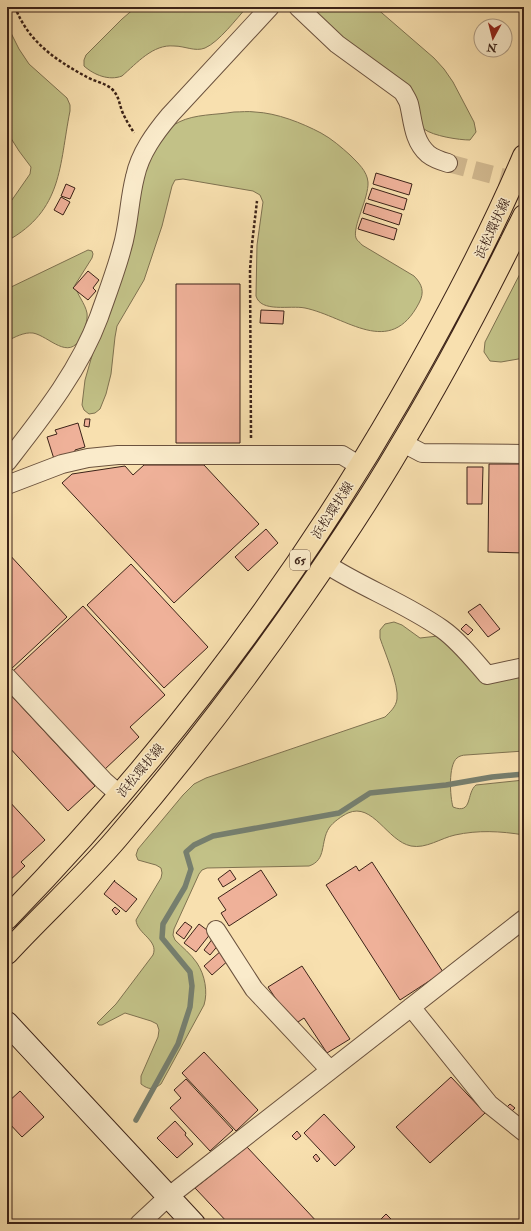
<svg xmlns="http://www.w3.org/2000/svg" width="531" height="1231" font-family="'IM FELL Double Pica','Noto Serif JP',serif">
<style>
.green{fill:#c2c187;stroke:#7f7250}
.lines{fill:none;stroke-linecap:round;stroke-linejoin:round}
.stream{stroke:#767f6f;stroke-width:5.5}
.building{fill:#efb199;stroke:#3c2318}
.street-tunnel{stroke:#d2ba91;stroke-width:18;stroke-dasharray:18 9;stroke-linecap:butt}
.street-casing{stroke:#6b523e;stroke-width:20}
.secondary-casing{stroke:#3c2318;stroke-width:24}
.primary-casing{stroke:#3c2318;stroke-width:24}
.path{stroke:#3c2318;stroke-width:2.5;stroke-dasharray:3 2;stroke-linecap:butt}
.street{stroke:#faebcb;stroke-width:18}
.secondary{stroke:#faebcb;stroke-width:22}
.primary{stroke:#f8e0af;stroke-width:22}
.labels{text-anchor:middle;stroke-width:3;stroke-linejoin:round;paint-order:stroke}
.shield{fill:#faebcb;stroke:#755f4e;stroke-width:1}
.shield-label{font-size:12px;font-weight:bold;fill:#3c2318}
.street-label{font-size:13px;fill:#3c2318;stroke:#faebcb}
</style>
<rect width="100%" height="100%" fill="#f8e0af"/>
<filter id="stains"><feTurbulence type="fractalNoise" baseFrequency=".005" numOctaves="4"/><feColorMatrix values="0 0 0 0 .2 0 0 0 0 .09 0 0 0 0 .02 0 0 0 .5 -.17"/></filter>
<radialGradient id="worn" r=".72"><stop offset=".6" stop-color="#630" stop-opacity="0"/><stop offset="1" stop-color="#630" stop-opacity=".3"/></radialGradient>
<path class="green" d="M136 7H247C237 18 219 42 205 48 195 52 185 46 174 46 153 44 137 63 122 76 109 81 94 75 84 66V60L86 55 122 19Z
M308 7H375L434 58 444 69 453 82 474 122 476 132 470 140C459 140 433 136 424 129 422 127 420 123 419 121L341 38Z
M7 25 19 49 29 64 67 98 70 105V111C59 166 63 210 7 241V207L30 174 31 167 19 151 7 132Z
M234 112C241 112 248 111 255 112 277 113 302 123 321 133 332 139 341 147 350 155 358 163 367 171 368 182 369 198 352 227 356 238 357 241 361 243 362 245L414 276C422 284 425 292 419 303 390 359 347 317 305 308 290 305 261 313 256 296L257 245 263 202 260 195 253 191 183 179 175 180 172 186 162 226 144 280 117 326 115 337 111 374 106 394 100 409 95 413 89 414 84 410 82 405 85 380 143 178C149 160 161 131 179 122 195 114 216 115 234 112Z
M88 250 92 251 93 254 92 258 75 285C77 295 85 303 87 313 88 321 84 330 81 337 69 362 49 336 33 333 24 332 15 337 7 341V289Z
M524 266V358L501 362 490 361 484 352 485 342Z
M394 622 402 625 420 638 438 636 464 659 524 674V751L466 755C463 755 459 756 457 758 448 765 450 797 453 807 473 815 466 793 476 785L524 780V835C500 831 478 830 455 835 441 838 426 849 411 846 387 841 373 802 348 813 342 816 333 822 329 828 320 842 327 860 309 866L207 868 202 870 199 874 174 929 173 935 175 940C182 947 191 954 197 963 205 975 208 992 204 1005L161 1084C153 1090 149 1090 141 1084V1076L158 1037 159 1030 157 1024 151 1021 125 1013 102 1025H99L97 1023 116 1004 153 955C159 940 137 934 136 920L161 878 162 873 161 868 156 865 138 860 136 855 138 849 183 795 194 784 206 778 385 717C390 712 396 707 397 699 399 685 385 653 380 638V630L385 624Z"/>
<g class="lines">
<path class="stream" d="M136 1120 178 1044 190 1007 192 986 190 972 162 938 163 924 185 887 191 869 186 852 194 845 213 836 339 813 370 793 446 785 492 777 524 774"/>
</g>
<path class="building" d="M376 173 412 184 409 195 373 184Z
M66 184 75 188 70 199 61 196Z
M372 188 407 199 404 210 368 199Z
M61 197 70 202 63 215 54 210Z
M366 203 402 214 399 225 363 213Z
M362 218 397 229 394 240 358 229Z
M88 271 99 280 93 288 96 291 88 300 73 288Z
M176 284H240V443H176Z
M261 310 284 311 283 324 260 323Z
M85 419H90L89 427 84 426Z
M78 423 85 447 75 450V452L54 459 47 437 57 434 55 430Z
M489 464H524V553L488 552Z
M144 465H204L259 524 174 603 62 483 72 474 125 466 133 475Z
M467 467H483L482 504H467Z
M266 529 278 543 248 571 235 557Z
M7 552 67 617 10 670 7 666Z
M131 564 208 647 164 688 87 605Z
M480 604 500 629 488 637 468 612Z
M83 606 165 695 130 727 139 737 104 770 12 672Z
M466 624 473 630 468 635 461 629Z
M7 691 95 786 68 811 7 745Z
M7 799 45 840 21 862 25 866 7 883Z
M372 862 443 972 400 1000 326 885 356 866 359 871Z
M230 870 236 879 223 887 218 879Z
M261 870 277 895 229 926 221 913 226 910 218 898Z
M115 880 114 881 137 899 126 912 104 894Z
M115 907 120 911 116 915 112 910Z
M185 922 192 927 184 939 176 933Z
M199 924 211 933 196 952 184 943Z
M213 938 220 943 210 955 204 950Z
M222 950 230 959 212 975 204 966Z
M302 966 350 1039 327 1053 304 1018 295 1024 284 1011 268 987Z
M204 1052 258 1110 236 1131 182 1073Z
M451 1077 485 1113 430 1163 396 1127Z
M186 1079 233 1130 210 1151 170 1108 181 1098 174 1090Z
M20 1091 44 1117 22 1137 7 1121V1103Z
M510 1104 515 1108 512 1111 507 1107Z
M324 1114 355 1147 335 1166 304 1133Z
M175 1121 186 1133 185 1135 193 1144 177 1158 157 1138Z
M297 1131 301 1136 296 1140 292 1136Z
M247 1147 319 1224H229L195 1188Z
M316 1154 320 1159 317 1162 313 1157Z
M386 1214 396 1224H376Z"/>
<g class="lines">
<path class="street-tunnel" d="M448 163 524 183"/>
<g class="street-casing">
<path id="street" d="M298 7 337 44 403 92C405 96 408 100 409 104 413 120 413 141 428 154 433 158 441 161 448 163
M403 443 422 453 524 454
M7 462C42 417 79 371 99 317 107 294 116 271 122 248 129 225 129 200 135 177 140 153 155 133 170 115L270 7
M7 485 62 464 88 458 118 455H342L360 466
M326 564C363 588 405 603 442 629 459 641 473 659 487 675L524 667
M7 677 104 781 120 795
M216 930 254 989 330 1070
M411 1007 489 1104 524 1132
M139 1224 168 1197 524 919"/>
</g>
<g class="secondary-casing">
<path id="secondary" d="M7 1023 194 1224"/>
</g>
<g class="primary-casing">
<path id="primary" d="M7 918C160 761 290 590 399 401 445 321 488 241 524 156
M7 953C43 914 82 879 117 838 182 762 243 683 300 601 334 552 367 503 397 452 443 376 485 296 524 216"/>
</g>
<path class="path" d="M15 7C28 41 54 59 85 76 93 81 105 83 112 89 119 96 119 103 122 111 125 119 130 126 134 133
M251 438 250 270 252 244 257 201"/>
<use href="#street" class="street"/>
<use href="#secondary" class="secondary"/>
<use href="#primary" class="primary"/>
</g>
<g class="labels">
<rect class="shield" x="290" y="550" width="20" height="20" rx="3"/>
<g class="shield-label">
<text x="300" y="564">65</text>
</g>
<g class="street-label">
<text transform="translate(492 228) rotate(-65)" y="5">浜松環状線</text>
<text transform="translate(332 510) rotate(-57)" y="5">浜松環状線</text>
<text transform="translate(140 770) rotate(-50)" y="5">浜松環状線</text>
</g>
</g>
<rect width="531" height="1231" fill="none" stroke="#f8e0af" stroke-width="24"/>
<rect x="8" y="8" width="515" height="1215" fill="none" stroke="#3c2318" stroke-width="2"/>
<rect x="12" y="12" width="507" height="1207" fill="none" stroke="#3c2318"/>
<g transform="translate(493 38) rotate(187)"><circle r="19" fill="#faebcb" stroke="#ae9b83"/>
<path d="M0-3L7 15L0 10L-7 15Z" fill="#8f2418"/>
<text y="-6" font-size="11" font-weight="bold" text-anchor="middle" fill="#3c2318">N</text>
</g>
<rect width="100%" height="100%" filter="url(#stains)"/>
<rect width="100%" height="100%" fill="url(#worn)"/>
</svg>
